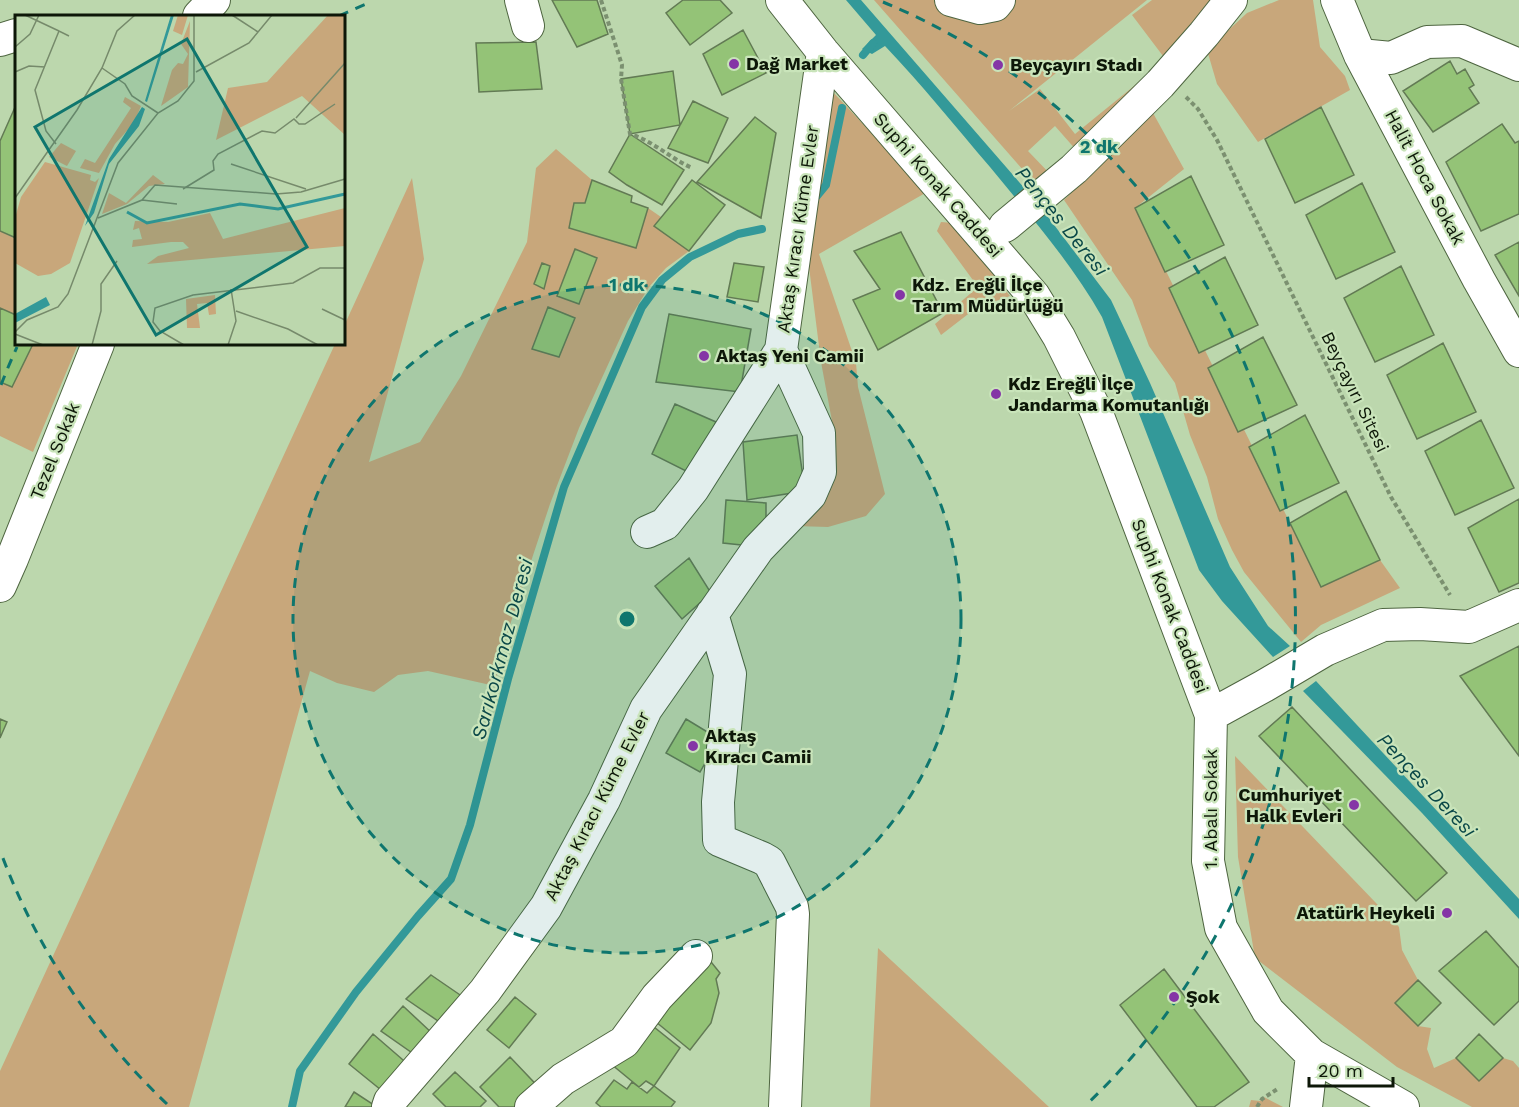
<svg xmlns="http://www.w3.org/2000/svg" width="1519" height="1107" font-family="'Work Sans',sans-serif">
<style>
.green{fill:#c8a77b}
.water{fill:#399}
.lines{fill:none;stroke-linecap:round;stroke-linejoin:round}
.stream{stroke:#399;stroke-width:8}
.building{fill:#94c377;stroke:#627a54;stroke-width:1.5}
.minor-casing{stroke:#4e6540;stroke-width:34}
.path{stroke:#7b9070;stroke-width:4;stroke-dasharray:4.5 3;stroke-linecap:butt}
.minor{stroke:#fff;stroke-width:32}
.ring{fill:none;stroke:#0f766e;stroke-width:3;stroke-dasharray:10 8}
.poi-dot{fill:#8535a6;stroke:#c9e4ba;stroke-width:2}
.labels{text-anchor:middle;stroke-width:4.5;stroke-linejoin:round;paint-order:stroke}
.poi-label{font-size:18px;font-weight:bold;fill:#0d1708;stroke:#c9e4ba;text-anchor:start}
.street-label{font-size:18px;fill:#0d1708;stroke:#c9e4ba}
.water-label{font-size:20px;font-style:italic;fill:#0b4848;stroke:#c9e4ba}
.inset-river{fill:none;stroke:#399;stroke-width:3}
.inset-road{fill:none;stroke:#768a6b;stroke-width:1.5}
.view{fill:#0f766e;fill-opacity:0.15;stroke:#0f766e;stroke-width:3}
.inset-edge{fill:none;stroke:#0d1708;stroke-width:3}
.centre{fill:#0f766e;stroke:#c9e4ba;stroke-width:3}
.ring-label{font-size:18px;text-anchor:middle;font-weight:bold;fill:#0f766e;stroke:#c9e4ba;stroke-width:4.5;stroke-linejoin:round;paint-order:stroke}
</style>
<rect width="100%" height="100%" fill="#bcd7ad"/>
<path class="green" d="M874 0H1147L1009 111 1040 89 1075 134 1166 60 1132 15 1152 0H1220L1173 55 1166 60 1077 151 1055 126 1028 151 1052 176 1038 187Z
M1279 0H1313L1320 47 1345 76 1350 90 1258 142 1217 84 1207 50 1247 13Z
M832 91 927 192 819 254 856 363 858 387 885 494 866 516 828 527 795 526 834 432 821 362 808 259Z
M1153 113 1184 169 1135 208 1321 586 1380 560 1400 588 1321 625 1301 642 1244 572 1232 550 1218 519 1207 477 1190 435 1175 383 1149 346 1132 300 1064 200Z
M556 149 592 180 585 203H574L569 228 636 248 648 208 661 217 654 226 689 251 666 268 649 287 628 321 579 428 550 504 504 643 495 686 428 671 398 675 374 692 337 683 310 671 189 1107H0V1071L335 344H344V326L412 178 424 259 369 462 420 442 461 376 527 242 536 168Z
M941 222 953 223 1010 296 976 308 941 335 935 324 978 287 937 231Z
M0 231 16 239V315L0 308Z
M33 344H78L33 452 0 436V382L12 387Z
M1235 756 1399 927 1402 950 1418 980 1395 1003 1418 1026 1431 1028 1427 1049 1434 1068 1456 1058 1479 1081 1503 1058 1513 1061 1519 1068V1107H1472L1397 1067 1255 958 1238 857Z
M878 948 1049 1107H870Z
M1264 1097 1283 1107H1249L1251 1100 1260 1101Z"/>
<path class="water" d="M846 0H861L1039 205 1111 300 1150 383 1230 567 1268 626 1290 646 1273 657 1222 601 1199 570 1102 317C1071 262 1030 216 990 167 955 126 922 85 885 46L872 54 862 49 876 35Z
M1316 681 1519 899V919L1422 813 1303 691Z"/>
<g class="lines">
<path class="stream" d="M863 55 873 43
M817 196 826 185 842 108
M292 1107 300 1071 356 992 418 916 451 879 470 825 508 679 564 487 642 307 662 280 690 257 738 234 762 229"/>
</g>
<path class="building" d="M552 0H597L608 34 577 47Z
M683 0H720L732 13 690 45 666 13Z
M743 30 766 73 722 95 703 54Z
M536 42 542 89 479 92 476 43Z
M1450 61 1457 74 1465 69 1474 85 1469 88 1479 103 1433 132 1403 91Z
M673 71 680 125 630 134 621 79Z
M693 101 728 118 708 163 668 148Z
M16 105V238L0 231V141Z
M1321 107 1354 175 1295 203 1265 139Z
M755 117 776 133 761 218 697 182Z
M1502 124 1515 143 1519 141V214L1481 231 1446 162Z
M630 134 684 170 662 205 627 185 609 172Z
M1191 176 1224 245 1165 272 1135 208Z
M592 180 632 196 631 202 648 208 636 248 569 228 574 203H585Z
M692 180 725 205 689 251 654 226Z
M1362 183 1395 252 1336 279 1306 215Z
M901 232 943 313 878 350 853 300 880 289 854 251Z
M1519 242V296L1495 255Z
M575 249 597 258 579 304 557 296Z
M1225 257 1258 325 1199 353 1169 288Z
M542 263 550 266 544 289 534 284Z
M734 263 764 267 758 302 727 297Z
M1401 266 1434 335 1375 362 1344 298Z
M548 307 575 318 559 357 532 349Z
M0 308 16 315V344H33L12 387 0 382Z
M669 314 751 329 740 392 656 382Z
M1263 337 1297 405 1238 432 1208 368Z
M1443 343 1476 412 1417 439 1387 375Z
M675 404 716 422 692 474 652 454Z
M1305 415 1339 483 1280 511 1249 447Z
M1481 420 1514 488 1455 515 1425 451Z
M797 435 805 491 747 500 743 442Z
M1346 491 1380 560 1321 587 1290 523Z
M1519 499V583L1499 592 1468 528Z
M726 500 766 503V526L751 546 723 543Z
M689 558 711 593 682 619 655 586Z
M1519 646V756L1460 676Z
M1292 707 1447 873 1416 901 1259 736Z
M0 719 7 722 0 738Z
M686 719 719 739 700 772 666 753Z
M1486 931 1519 968V1001L1494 1025 1439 971Z
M707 957 720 973 716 979 719 993 711 1023 690 1050 650 1017Z
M1164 969 1249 1082 1214 1107H1197L1120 1005Z
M431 975 466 999 441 1023 406 999Z
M1418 980 1441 1003 1418 1026 1395 1003Z
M515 997 536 1014 509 1048 487 1030Z
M403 1006 433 1034 418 1057 381 1031Z
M649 1023 680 1048 654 1086 646 1081 639 1087 611 1064Z
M373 1034 410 1066 386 1094 349 1064Z
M1479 1034 1503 1058 1479 1081 1456 1058Z
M510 1057 547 1096 535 1107H499L480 1087Z
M455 1072 486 1101 480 1107H446L433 1094Z
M614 1080 627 1089 632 1082 647 1093 654 1086 675 1102 671 1107H601L596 1103Z
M354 1092 377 1107H345Z"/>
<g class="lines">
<g class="minor-casing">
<path id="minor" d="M521 0 528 26
M782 0 823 52 1034 296 1059 337 1096 411 1211 715 1208 861 1221 928 1268 1011 1312 1055 1403 1107
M951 0 980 8 995 5 999 0
M1337 0 1360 55 1479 280 1519 351
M199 16 214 0
M0 40 16 35
M1360 55 1391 58 1427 42 1462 41 1519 65
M1005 226 1074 169 1160 84 1204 34 1231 0
M647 532 665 524 693 489 781 350
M0 586 12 559 98 344
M712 614 730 674 718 802 719 840 762 858 769 862 792 907 793 914 785 1107
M1211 715 1264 686 1325 650 1383 625 1420 624 1469 627 1519 605
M388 1107 390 1101 485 991 546 907 604 800 646 709 758 549 810 495 820 472 819 433 781 350 823 52
M531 1107 563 1079 624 1042 657 997 696 956
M1306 1107 1312 1055"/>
</g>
<path class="path" d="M601 0 622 65 621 79 630 134C653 141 670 158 692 168
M1186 97 1198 109 1217 140 1391 497 1450 595
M1257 1107 1262 1099 1279 1088"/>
<use href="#minor" class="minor"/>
</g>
<circle cx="627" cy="619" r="334" fill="#0f766e" fill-opacity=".12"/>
<g class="ring">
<circle cx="627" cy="619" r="334"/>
<path d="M167 1104A668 668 0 0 1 1 853M1 385A668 668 0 0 1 17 347M339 16A668 668 0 0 1 371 2M883 2A668 668 0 0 1 1087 1104"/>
</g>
<g class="poi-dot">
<circle cx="734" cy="64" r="6"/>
<circle cx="998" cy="65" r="6"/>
<circle cx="900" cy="295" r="6"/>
<circle cx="704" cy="356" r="6"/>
<circle cx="996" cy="394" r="6"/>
<circle cx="693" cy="746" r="6"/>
<circle cx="1354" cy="805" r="6"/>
<circle cx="1447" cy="913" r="6"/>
<circle cx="1174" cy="997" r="6"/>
</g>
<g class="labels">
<g class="poi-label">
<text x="746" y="70">Dağ Market</text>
<text x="1010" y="71">Beyçayırı Stadı</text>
<text x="912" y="291">Kdz. Ereğli İlçe<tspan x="912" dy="21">Tarım Müdürlüğü</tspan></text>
<text x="716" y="362">Aktaş Yeni Camii</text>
<text x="1008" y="390">Kdz Ereğli İlçe<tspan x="1008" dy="21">Jandarma Komutanlığı</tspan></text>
<text x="705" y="742">Aktaş<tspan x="705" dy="21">Kıracı Camii</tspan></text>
<text x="1342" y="801" text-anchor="end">Cumhuriyet<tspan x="1342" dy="21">Halk Evleri</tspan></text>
<text x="1435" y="919" text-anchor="end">Atatürk Heykeli</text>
<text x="1186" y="1003">Şok</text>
</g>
<g class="street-label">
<text transform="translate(1425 177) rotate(62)" y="6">Halit Hoca Sokak</text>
<text transform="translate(938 185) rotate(49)" y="6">Suphi Konak Caddesi</text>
<text transform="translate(798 229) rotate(-82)" y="6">Aktaş Kıracı Küme Evler</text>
<text transform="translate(1355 392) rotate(64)" y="6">Beyçayırı Sitesi</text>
<text transform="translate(55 451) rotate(-68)" y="6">Tezel Sokak</text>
<text transform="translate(1170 606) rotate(69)" y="6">Suphi Konak Caddesi</text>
<text transform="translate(597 806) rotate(-63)" y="6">Aktaş Kıracı Küme Evler</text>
<text transform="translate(1211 809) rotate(-90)" y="6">1. Abalı Sokak</text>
</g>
<g class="water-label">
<text transform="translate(1062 221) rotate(51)" y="7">Pençes Deresi</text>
<text transform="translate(502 649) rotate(-75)" y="7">Sarıkorkmaz Deresi</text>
<text transform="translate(1427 785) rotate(47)" y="7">Pençes Deresi</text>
</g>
</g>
<g transform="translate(15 15)">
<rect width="330" height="330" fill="#bcd7ad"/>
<path d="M163 0H173L167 20 158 16ZM313 0H330V120L287 81 201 125 213 73 252 67ZM175 6 173 72 146 91 157 55 163 48 168 49 173 39 166 29ZM110 82 126 91 119 108 100 129 84 158 65 153 70 144 80 148 116 93 108 87ZM46 128 61 136 52 151 34 142ZM30 147 76 160 75 165 80 167 84 163 55 248 36 259 23 261 0 248V203L6 182ZM138 160 150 169 134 171 112 189 87 199 94 178 111 188ZM330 193V231L132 249 143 241 174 233 168 227H156L117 232 118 225 127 224 124 213 118 215 120 206 153 207 195 198 208 224ZM200 280 201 299 194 300 192 288 182 289 185 313H172L171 284Z" fill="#c8a77b"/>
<path d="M156 0H159L132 87 130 86ZM127 92 130 94 124 111 94 149 79 198 70 211 94 144ZM31 282 35 290 0 308V299Z" fill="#399"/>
<path class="inset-river" d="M112 197 132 208 225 189 263 194 330 179"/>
<path class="inset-road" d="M10 0 44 16M217 0 243 17M0 32 15 19 24 0M87 53 110 69 117 81 143 98M0 57 14 51 30 52M181 57 234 28 257 0M281 103 330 48M41 129 31 116 20 75 44 16 54 21M216 149 291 174M168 174 199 155 198 146 203 139 247 116 260 118 279 104 284 109H290L320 89M0 183 62 95 87 53 102 16 120 0M127 185 162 189M83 203 127 185 140 170 261 179 286 177 330 164M307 294 330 305M221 296 273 314 303 330M0 317 12 305 43 292 53 279 103 148 143 98 163 86 179 66V0M0 319 28 330M77 330 86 296V269L102 246M169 330 145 316 138 307 140 293 178 280 278 268 305 253H330M213 330 221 306 216 274"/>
<path class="view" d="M172 24 292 232 141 320 20 112Z"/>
<rect width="330" height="330" class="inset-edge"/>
</g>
<circle cx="627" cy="619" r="9" class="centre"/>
<g class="ring-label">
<text x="1099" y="153">2 dk</text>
<text x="627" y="291">1 dk</text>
</g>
<path d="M1309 1077v9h84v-9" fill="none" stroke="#0d1708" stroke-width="3"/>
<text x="1318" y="1077" font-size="18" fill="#0d1708" stroke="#c9e4ba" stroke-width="4.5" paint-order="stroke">20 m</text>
</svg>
